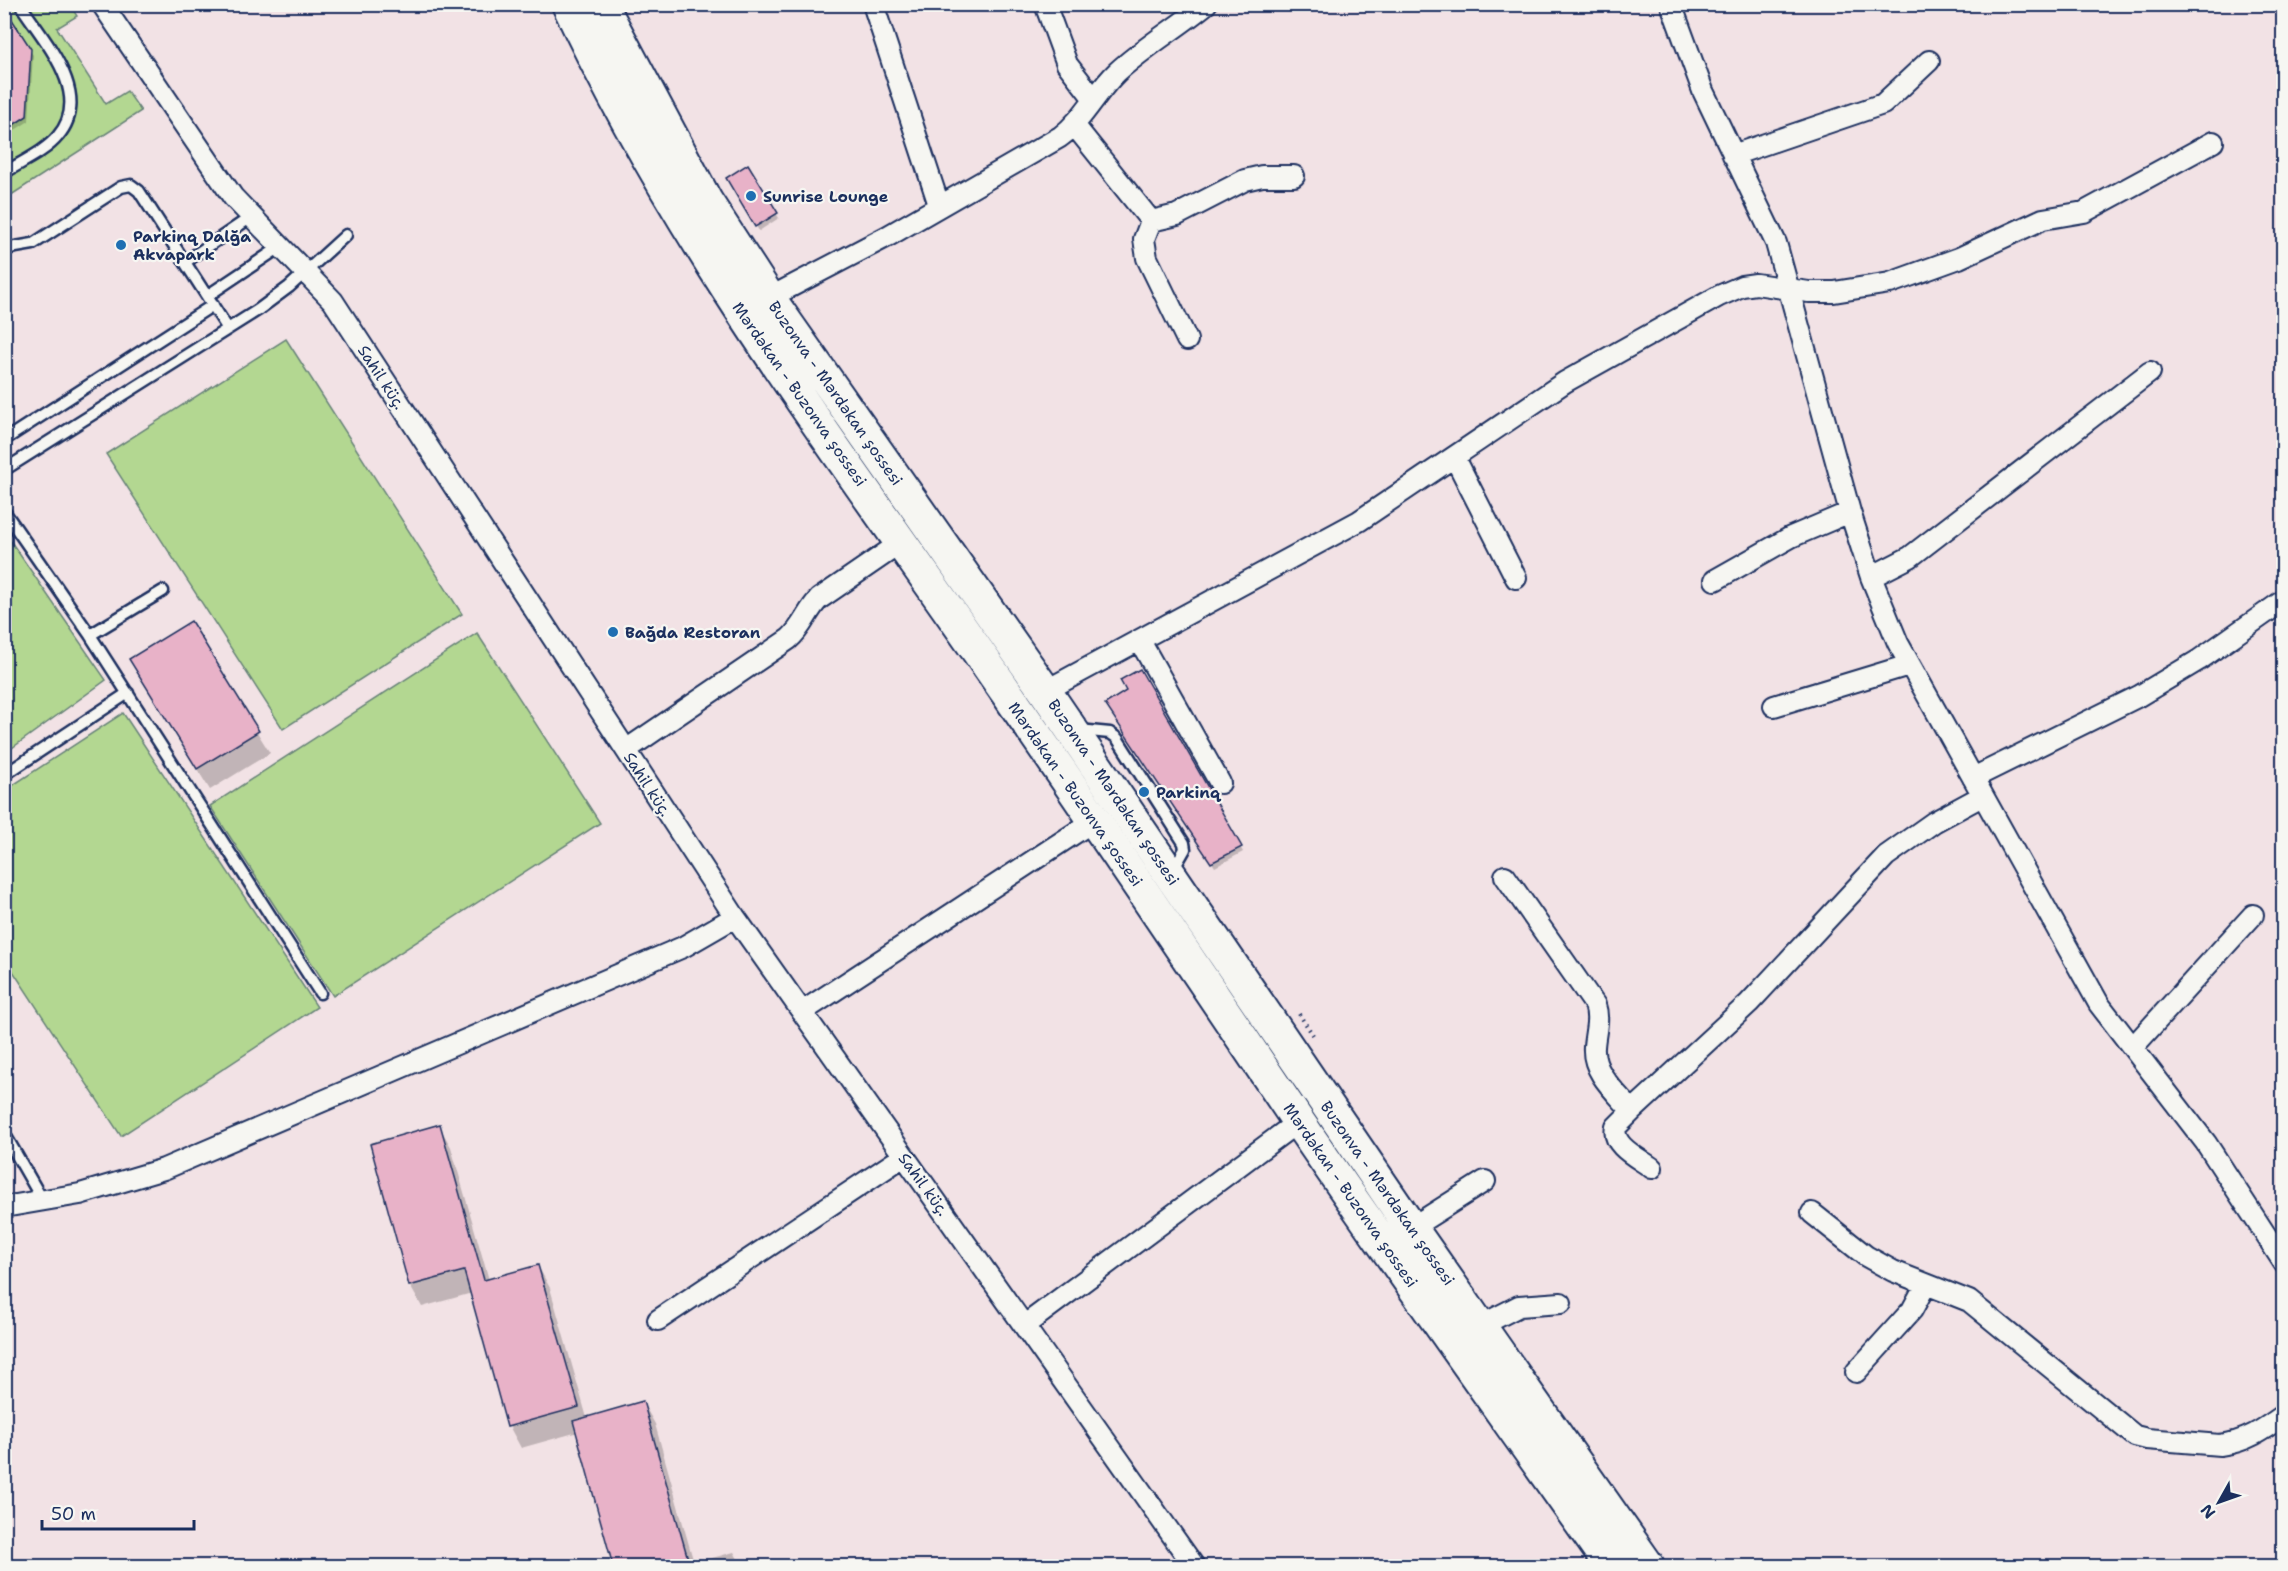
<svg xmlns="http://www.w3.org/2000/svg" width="2288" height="1571" font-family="'Shantell Sans',sans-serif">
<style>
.green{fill:#b3d791;stroke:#678378;stroke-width:1.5}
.shadow{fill:#0003}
.building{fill:#e8b2c8;stroke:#1b2f5e;stroke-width:1.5}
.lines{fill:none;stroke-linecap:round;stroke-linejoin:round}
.lane-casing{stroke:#1b2f5e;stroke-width:15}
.street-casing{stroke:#1b2f5e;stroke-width:24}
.primary-casing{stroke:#1b2f5e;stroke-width:36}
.path{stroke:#1b2f5e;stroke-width:4;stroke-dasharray:1.5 4.5;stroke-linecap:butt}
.lane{stroke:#f6f6f2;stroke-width:10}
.street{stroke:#f6f6f2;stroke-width:20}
.primary{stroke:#f6f6f2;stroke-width:32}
.poi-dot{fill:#1f6fb2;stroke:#f6f6f2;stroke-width:2}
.labels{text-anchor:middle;stroke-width:4.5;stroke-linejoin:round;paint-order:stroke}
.poi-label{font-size:16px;font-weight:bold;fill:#1b2f5e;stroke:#f6f6f2;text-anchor:start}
.street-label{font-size:16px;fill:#1b2f5e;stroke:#f6f6f2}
</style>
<rect width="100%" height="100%" fill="#f2e2e5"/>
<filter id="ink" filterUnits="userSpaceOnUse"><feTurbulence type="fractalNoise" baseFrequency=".0167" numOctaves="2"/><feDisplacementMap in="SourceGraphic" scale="12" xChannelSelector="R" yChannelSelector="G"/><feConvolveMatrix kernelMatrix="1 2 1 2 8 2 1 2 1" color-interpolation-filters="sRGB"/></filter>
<g filter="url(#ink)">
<path class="green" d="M5 5H70L77 16 57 28 106 104 127 91 141 111 5 199Z
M286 339 462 614 283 729 106 454Z
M5 533 106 680 5 753H4Z
M477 633 600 823 333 996 210 806Z
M123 713 317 1007 121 1136 5 959 4 791Z"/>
<path class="shadow" d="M4 10 33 55 29 121 4 137Z
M747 166 779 218 759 231 728 178Z
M1139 671 1243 852 1215 867 1110 709 1128 691Z
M143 681 257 732 270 753 210 790Z
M439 1126 451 1147 489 1280 538 1266 550 1288 587 1418 643 1403 655 1424 694 1563 734 1552 742 1566H616L578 1432 521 1448 509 1426 472 1293 422 1307 410 1286Z"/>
<path class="building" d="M4 7 31 49 27 116 4 131Z
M748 164 778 213 755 227 726 178Z
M191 621 259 731 197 769 129 659Z
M1140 669 1242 847 1211 863 1105 704 1126 691 1120 680Z
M440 1124 484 1280 538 1265 579 1407 507 1427 464 1271 409 1286 370 1144Z
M643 1401 690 1566H613L573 1421Z"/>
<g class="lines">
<g class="lane-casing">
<path id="lane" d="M4 173C21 162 45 152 58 136 94 94 43 40 20 4
M4 249 33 244 121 187 131 185 139 191 228 329
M185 262 251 217
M207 296 280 247
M4 440 213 305
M4 470 258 310 289 287 346 235
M4 511 90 635 320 993
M90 635 163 591
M1079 730 1110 733 1117 738 1184 843 1185 849 1173 870
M4 775 128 693
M4 1133 43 1201"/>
</g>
<g class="street-casing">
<path id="street" d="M102 4 233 197 333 301 735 917 1194 1566
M873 4 939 205
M1045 4 1067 64 1094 99
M1671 4 1703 91 1776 243 1850 512 1871 577 1898 643 2099 1004 2206 1143 2284 1263
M1075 126 1151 221 1177 215 1245 180 1262 176H1294
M1733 155 1883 104 1929 61
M1151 221 1144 239 1147 258 1187 340
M769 298 888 236 1060 137C1084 119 1096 92 1117 72 1144 47 1177 28 1206 4
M1455 458 1516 578
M1871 577 1910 557 2150 372
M1715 580 1791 537 1850 512
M1140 641 1220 783
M1045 691 1359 521 1565 382 1719 296 1742 286 1756 284 1809 292H1834L1890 283 1959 258 2043 219 2084 212 2213 142
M1774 706 1909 665
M626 750 789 639C803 627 807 611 819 599L902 542
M1973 778 2139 696 2199 660 2284 600
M1505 876 1595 1005C1600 1019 1595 1032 1594 1047 1592 1073 1617 1093 1632 1111L1749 1003 1886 856 1934 822 1982 796
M802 1012 1095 820
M2133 1047 2253 915
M1632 1111 1616 1127C1611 1146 1639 1158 1652 1168
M4 1207 80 1194 164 1169 683 947 735 917
M1812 1213 1866 1256 1893 1271 1969 1301 2135 1436 2147 1439 2220 1445C2246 1442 2263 1430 2284 1415
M1411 1228 1485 1181
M658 1320 904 1156
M1025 1325 1299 1121
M1480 1326 1519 1306 1561 1303
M1856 1372 1912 1310 1926 1284"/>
</g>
<g class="primary-casing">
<path id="primary" d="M568 4C684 253 854 472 1009 696 1106 836 1201 977 1296 1118 1399 1269 1506 1417 1611 1566
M601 4 706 201 769 298 1045 691 1411 1228 1648 1566"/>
</g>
<path class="path" d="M1299 1014 1313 1035"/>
<use href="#lane" class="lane"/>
<use href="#street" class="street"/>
<use href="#primary" class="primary"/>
</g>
</g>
<g class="poi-dot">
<circle cx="751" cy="196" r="6"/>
<circle cx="121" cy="245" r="6"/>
<circle cx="613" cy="632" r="6"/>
<circle cx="1144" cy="792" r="6"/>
</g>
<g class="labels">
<g class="poi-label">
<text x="763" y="202">Sunrise Lounge</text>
<text x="133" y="242">Parkinq Dalğa<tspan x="133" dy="18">Akvapark</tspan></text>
<text x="625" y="638">Bağda Restoran</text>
<text x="1156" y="798">Parkinq</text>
</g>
<g class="street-label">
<text transform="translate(382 377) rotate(57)" y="6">Sahil küç.</text>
<text transform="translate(836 393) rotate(55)" y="6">Buzonva - Mərdəkan şossesi</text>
<text transform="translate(800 394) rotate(55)" y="6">Mərdəkan - Buzonva şossesi</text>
<text transform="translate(648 784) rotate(57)" y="6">Sahil küç.</text>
<text transform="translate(1114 792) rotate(56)" y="6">Buzonva - Mərdəkan şossesi</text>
<text transform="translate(1076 794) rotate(55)" y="6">Mərdəkan - Buzonva şossesi</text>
<text transform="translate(924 1184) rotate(54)" y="6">Sahil küç.</text>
<text transform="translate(1388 1193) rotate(55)" y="6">Buzonva - Mərdəkan şossesi</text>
<text transform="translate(1351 1195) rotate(55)" y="6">Mərdəkan - Buzonva şossesi</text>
</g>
</g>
<rect width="2288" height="1571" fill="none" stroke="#f6f6f2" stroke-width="24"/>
<rect x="12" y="12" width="2264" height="1547" fill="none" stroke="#1b2f5e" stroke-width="2" filter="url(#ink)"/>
<g transform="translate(2219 1502) rotate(230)" stroke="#f6f6f2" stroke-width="4.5" paint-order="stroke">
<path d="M0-4.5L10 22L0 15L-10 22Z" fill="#1b2f5e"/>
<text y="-9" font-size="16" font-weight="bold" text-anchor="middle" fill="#1b2f5e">N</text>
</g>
<path d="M42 1520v9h152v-9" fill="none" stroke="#1b2f5e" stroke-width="3"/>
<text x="51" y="1520" font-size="18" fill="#1b2f5e" stroke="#f6f6f2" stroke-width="4.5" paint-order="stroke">50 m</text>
</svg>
